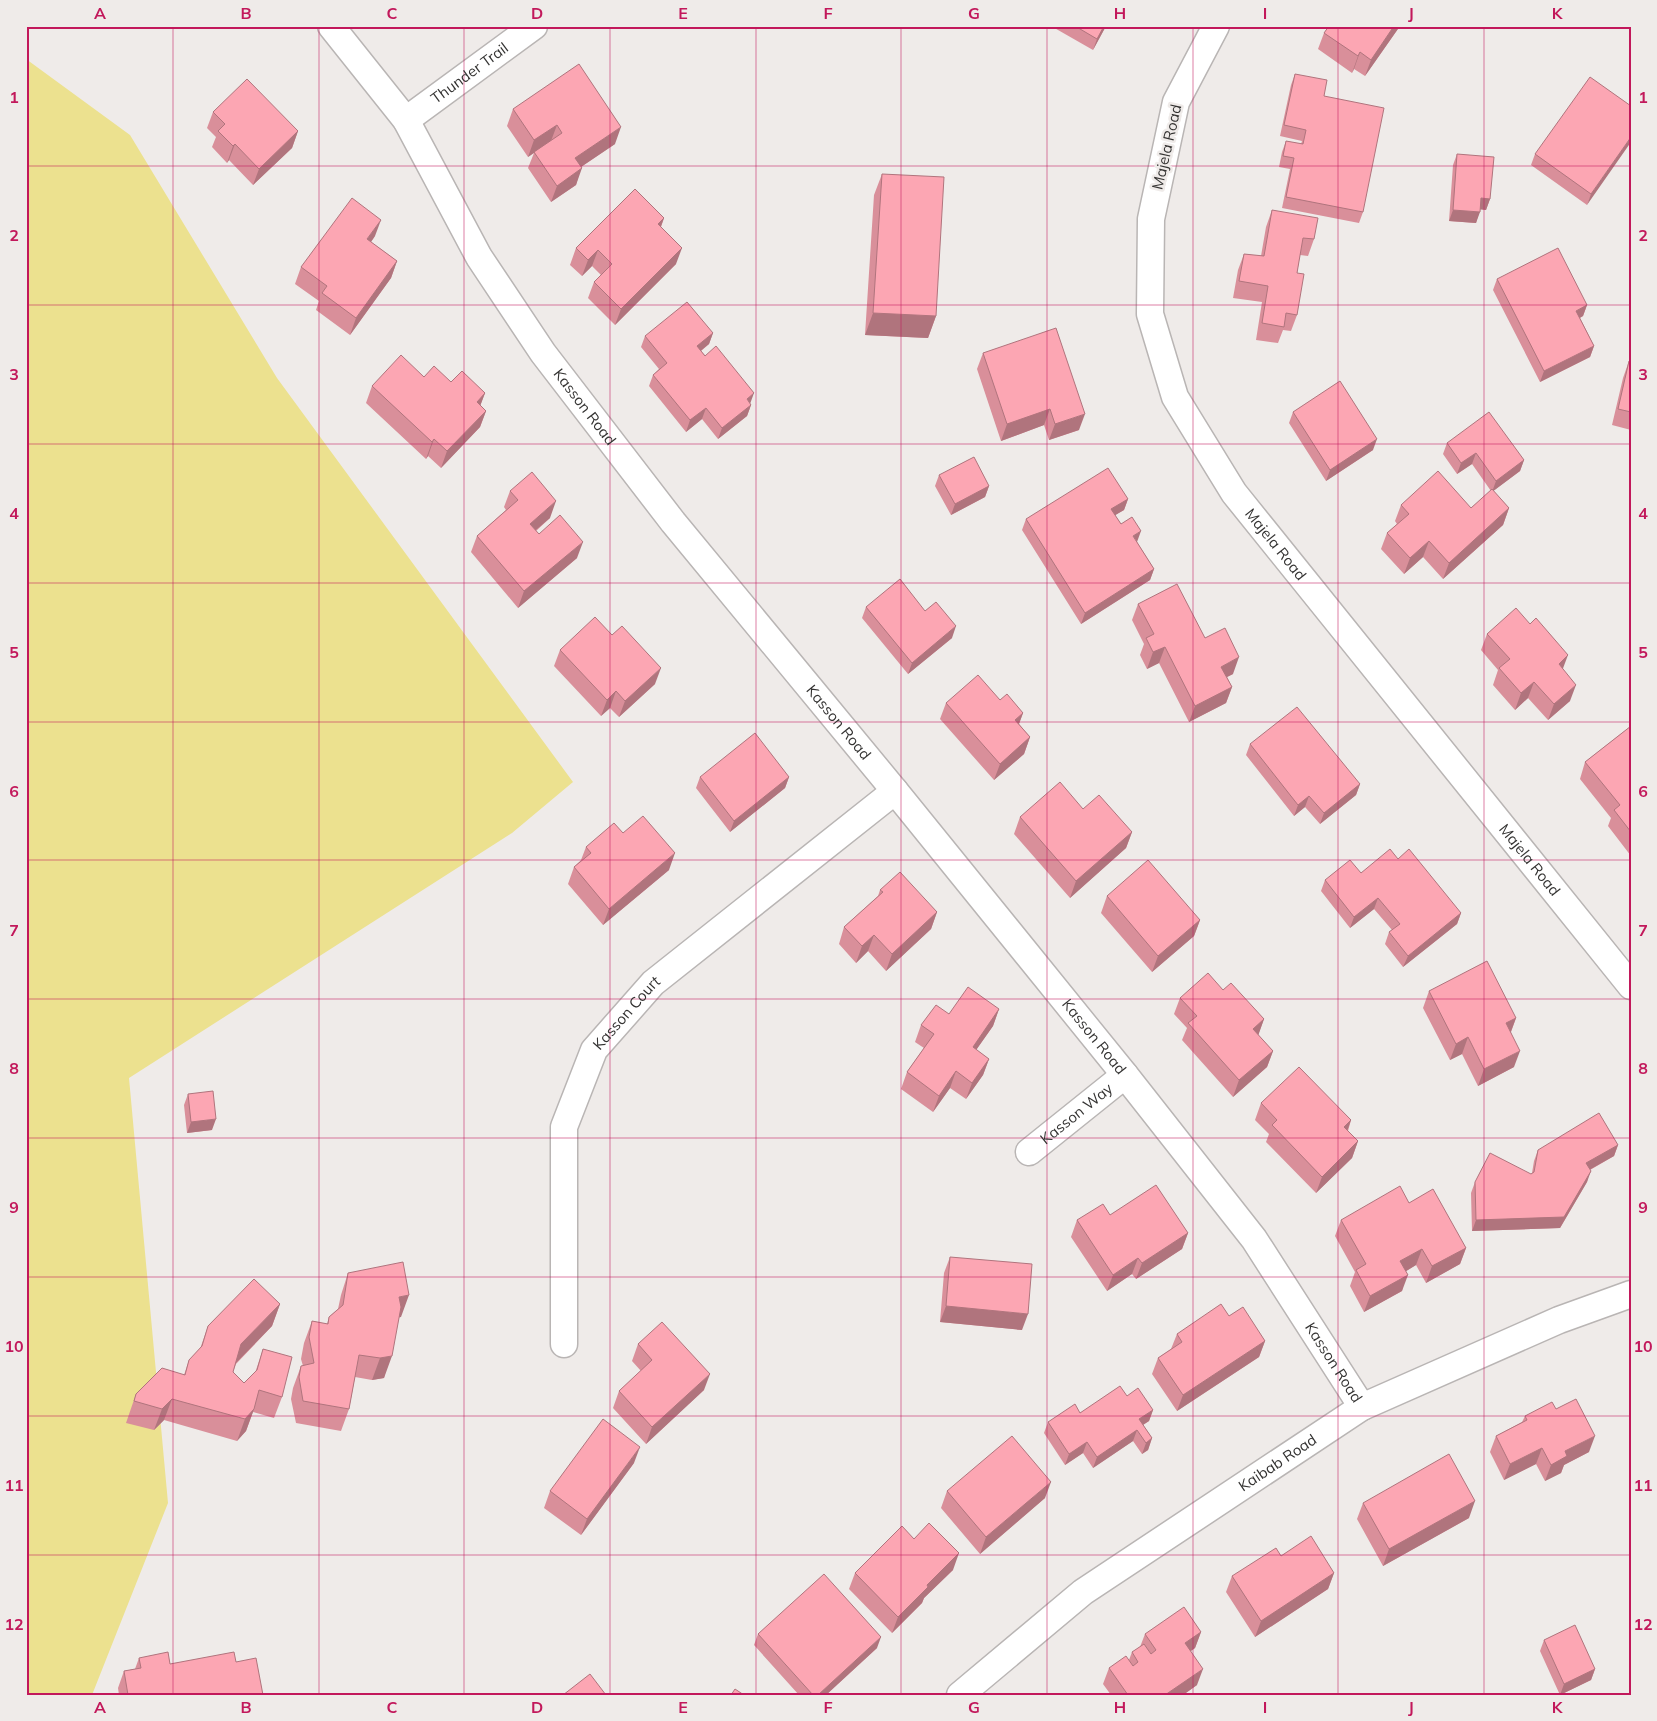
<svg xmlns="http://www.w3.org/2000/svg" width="1657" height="1721" font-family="Mulish,sans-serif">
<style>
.green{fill:#ece18f}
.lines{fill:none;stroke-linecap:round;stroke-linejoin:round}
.minor-casing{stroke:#b9b5b4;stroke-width:29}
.minor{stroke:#fff;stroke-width:26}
.wall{fill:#d98f9a}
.shaded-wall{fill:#b0747d}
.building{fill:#fca6b3;stroke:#b0747d}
.grid{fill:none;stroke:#c2185b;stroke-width:1;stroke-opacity:0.55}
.labels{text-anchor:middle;stroke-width:5;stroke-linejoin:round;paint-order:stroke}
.street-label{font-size:15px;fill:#343332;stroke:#efebe9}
.neatline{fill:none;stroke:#c2185b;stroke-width:2}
.grid-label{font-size:16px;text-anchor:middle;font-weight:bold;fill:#c2185b}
</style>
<rect width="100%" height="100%" fill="#efebe9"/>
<path class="green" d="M26 59 130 135 277 378 573 782 512 833 129 1078 168 1503 92 1695H26Z"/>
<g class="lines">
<g class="minor-casing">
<g id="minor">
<path id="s1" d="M331 26 406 120 479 257 543 353 673 522 895 791 1125 1075 1254 1239 1362 1407"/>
<path id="s2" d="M1216 26 1176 102 1151 219 1150 314 1175 397 1234 493 1631 986"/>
<path id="s3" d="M406 120 534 26"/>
<path id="s4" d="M1029 1152 1125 1075"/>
<path id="s5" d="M564 1344V1127L594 1050 653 983 895 791"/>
<path id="s6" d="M960 1695 1083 1592 1362 1407 1559 1320 1631 1294"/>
</g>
</g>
<use href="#minor" class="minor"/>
</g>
<path class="wall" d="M1051 26H1106L1093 50Z
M1329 26H1400L1365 76 1354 69 1352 73 1318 49 1324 33Z
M1295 74 1324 96 1363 212 1359 223 1282 208 1290 169 1279 167 1282 152 1286 141 1301 144 1302 141 1280 136 1291 85Z
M1631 106 1587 205 1531 165 1535 154Z
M513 109 615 144 581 167 576 185 551 202 528 168 534 153 528 157 507 126Z
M213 112 298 131 292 148 253 185 229 160 227 163 212 147 216 137 207 128Z
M1457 154 1490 199 1486 210 1480 209 1476 223 1449 221 1453 165Z
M882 174 936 316 928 338 865 335 874 195Z
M1272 210 1314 239 1308 256 1300 255 1297 273V315L1291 331 1283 330 1278 343 1256 340 1262 302 1233 298 1238 270 1244 254 1261 256 1266 227Z
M664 218 661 227 676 264 615 325 588 298 594 282 601 275 592 266 582 276 570 265 576 248Z
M375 236 371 242 397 261 391 278 350 335 316 310 319 301 295 284 301 267Z
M1497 279 1587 305 1583 316 1580 318 1594 346 1590 357 1540 382 1493 290Z
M713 333 709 344 701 351 751 405 747 416 718 439 702 419 686 432 649 386 653 375 659 369 641 347 645 336Z
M983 353 1079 430 1049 440 1044 425 1001 441 977 369Z
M1629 361 1631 362V430L1612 425 1623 378Z
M424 377 451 382 485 393 480 406 486 411 480 427 441 468 428 456 426 459 366 403 372 386Z
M1293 412 1373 450 1326 481 1289 423Z
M1447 443 1524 460 1520 471 1493 491 1509 508 1503 525 1443 579 1423 557 1404 574 1381 549 1387 533 1397 524 1395 521 1401 505 1471 508 1491 491 1472 464 1457 474 1443 454Z
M939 475 989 486 985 497 951 515 935 486Z
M510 491 550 518 536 531 539 534 577 558 518 608 471 552 477 536 506 510 504 507Z
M1128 499 1124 510 1115 515 1121 524 1137 542 1154 569 1150 580 1081 624 1022 530 1026 519Z
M1138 604 1205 638 1233 674 1227 677 1232 687 1226 703 1189 722 1159 663 1147 669 1140 655 1144 644 1132 620Z
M866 607 925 611 952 638 908 674 862 618Z
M1487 634 1563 669 1570 701 1548 720 1528 698 1515 710 1493 685 1498 670 1481 650Z
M560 650 655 684 619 717 610 708 601 716 554 666Z
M1000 700 1023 713 1019 724 1030 737 1024 754 994 780 940 719 946 703Z
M1631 726V856L1608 826 1611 818 1580 779 1585 762Z
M1250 744 1360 784 1356 795 1320 824 1305 807 1294 816 1246 755Z
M700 777H789L785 788 730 832 696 788Z
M1083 809 1132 832 1126 848 1070 898 1014 834 1020 817Z
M623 833 669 870 603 925 568 884 574 867 581 860 586 847Z
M1398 859 1461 913 1457 924 1403 967 1385 944 1389 932 1392 930 1374 909 1350 928 1321 891 1325 880 1361 873Z
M880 890 937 912 931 929 886 971 868 951 856 963 839 944 844 927 878 896Z
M1107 896 1200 920 1194 936 1152 972 1101 913Z
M1223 990 1264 1019 1258 1035 1273 1051 1267 1067 1233 1097 1182 1040 1187 1028 1174 1014 1180 998Z
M1429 991 1516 1018 1511 1032 1514 1067 1478 1086 1462 1054 1450 1060 1423 1008Z
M999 1009 993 1026 976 1050 989 1059 983 1075 966 1099 950 1088 933 1112 901 1089 907 1072 924 1048 915 1042 921 1025 949 1014Z
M188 1094 212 1130 187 1133 184 1105Z
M1261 1103 1351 1120 1348 1131 1358 1141 1352 1158 1316 1193 1266 1142 1269 1134 1255 1120Z
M1618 1145 1614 1156 1590 1170 1587 1182 1560 1228 1472 1231 1471 1193 1475 1182 1531 1174 1532 1173 1534 1161 1538 1150Z
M1077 1220 1188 1233 1182 1249 1136 1279 1132 1274 1107 1291 1071 1237Z
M1341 1220 1466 1248 1460 1264 1426 1283 1416 1265 1406 1271 1402 1291 1364 1312 1350 1286 1355 1272 1335 1236Z
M950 1257 1022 1330 940 1322 944 1273Z
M348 1273 401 1317H399L384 1378 372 1380 355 1377 349 1409 341 1431 296 1423 291 1399 293 1388 301 1366H303L301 1359 304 1343 312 1321 327 1324 329 1317 338 1309 341 1295Z
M280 1304 272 1326 236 1364 233 1372 244 1383 255 1373 263 1349 282 1397 274 1418 253 1412 246 1431 237 1441 164 1420 154 1430 126 1423 136 1394 184 1375 189 1360 200 1349 208 1326Z
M1229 1316 1265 1341 1259 1357 1177 1411 1152 1374 1158 1358 1171 1349 1177 1334Z
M638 1344 704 1390 646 1444 613 1408 619 1391 641 1371 632 1361Z
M1127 1396 1153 1410 1149 1421 1143 1425 1152 1438 1148 1450 1142 1454 1133 1441 1093 1468 1083 1453 1065 1465 1044 1433 1048 1422 1080 1413Z
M1556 1409 1589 1452 1564 1465 1561 1473 1545 1481 1536 1464 1504 1480 1490 1452 1496 1436 1522 1422 1525 1416Z
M634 1463 581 1535 544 1508 550 1491Z
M947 1491 1045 1498 980 1554 941 1508Z
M1363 1503 1469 1518 1383 1566 1357 1519Z
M914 1539 953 1570 924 1598 922 1603 892 1633 849 1589 855 1573Z
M1281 1556 1334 1573 1328 1589 1255 1637 1226 1592 1232 1576Z
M1201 1632 1195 1648 1191 1651 1197 1685 1183 1695H1111L1103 1684 1109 1668 1129 1660 1132 1652 1140 1647 1145 1634Z
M758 1634 877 1648 826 1695H799L754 1645Z
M1544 1640 1595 1669 1591 1680 1560 1695 1540 1651Z
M139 1658 170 1664 236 1662 263 1695H119L118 1688 124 1671 135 1669Z"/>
<path class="shaded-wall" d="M1104 26H1106L1093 50 1097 39Z
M1394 26H1400L1365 76 1371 60Z
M1360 52 1354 69 1352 73 1358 56Z
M557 125 551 141 528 157 534 140Z
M621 127 615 144 569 175 575 158Z
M298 131 292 148 253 185 259 169Z
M1631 137V142L1587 205 1591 194Z
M235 144 229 160 227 163 233 146Z
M582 168 576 185 551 202 557 186Z
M1481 198 1490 199 1486 210 1477 209Z
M1453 210 1480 212 1476 223 1449 221Z
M664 218 658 234V224Z
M381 220 375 236 361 256 367 239Z
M682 248 676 264 615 325 621 309Z
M598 250 592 266 582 276 588 260Z
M397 261 391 278 350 335 356 318Z
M1587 305 1583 316 1572 322 1576 311Z
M873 313 936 316 928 338 865 335Z
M713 333 709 344 693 357 697 346Z
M1594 346 1590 357 1540 382 1544 371Z
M485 393 479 409 477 402Z
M754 393 750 404 747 399Z
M751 405 747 416 718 439 722 428Z
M706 408 702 419 686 432 690 420Z
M1050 409 1044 425 1001 441 1007 424Z
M486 411 480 427 441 468 447 451Z
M1085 414 1079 430 1049 440 1055 424Z
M434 439 428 456 426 459 432 442Z
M1377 439 1373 450 1326 481 1330 470Z
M1476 453 1472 464 1457 474 1461 463Z
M1524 460 1520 471 1492 492 1496 481Z
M989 486 985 497 951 515 955 504Z
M1128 499 1124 510 1107 520 1111 509Z
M556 501 550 518 524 540 530 524Z
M1509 508 1503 525 1443 579 1449 563Z
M1141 531 1137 542 1133 536Z
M1429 541 1423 557 1404 574 1410 558Z
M583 542 577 558 518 608 524 591Z
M1154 569 1150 580 1081 624 1085 613Z
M956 626 952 638 908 674 912 663Z
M1165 647 1159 663 1147 669 1153 652Z
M1568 655 1562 671 1559 664Z
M1239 657 1233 674 1215 683 1221 667Z
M661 668 655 684 619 717 625 701Z
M1534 682 1528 698 1515 710 1521 693Z
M1576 685 1570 701 1548 720 1554 704Z
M1232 687 1226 703 1189 722 1195 706Z
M616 691 610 708 601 716 607 700Z
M1023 713 1017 729 1015 720Z
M1030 737 1024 754 994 780 1000 764Z
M789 777 785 788 730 832 734 821Z
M1360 784 1356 795 1320 824 1324 813Z
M1309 796 1305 807 1294 816 1298 805Z
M1132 832 1126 848 1070 898 1076 881Z
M675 853 669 870 603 925 609 909Z
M1378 898 1374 909 1350 928 1354 917Z
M937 912 931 929 886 971 892 954Z
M1461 913 1457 924 1403 967 1408 956Z
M1200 920 1194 936 1152 972 1158 956Z
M874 935 868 951 856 963 862 946Z
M999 1009 993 1026 967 1063 973 1047Z
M1516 1018 1510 1034 1506 1023Z
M1264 1019 1258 1036 1253 1029Z
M1468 1037 1462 1054 1450 1060 1456 1044Z
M1273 1051 1267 1067 1233 1097 1239 1080Z
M1520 1051 1514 1067 1478 1086 1484 1069Z
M989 1059 983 1075 966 1099 972 1083Z
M956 1071 950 1088 933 1112 939 1096Z
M216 1119 212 1130 187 1133 191 1122Z
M1351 1120 1345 1137 1344 1127Z
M1358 1141 1352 1158 1316 1193 1322 1177Z
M1618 1145 1614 1156 1582 1174 1586 1163Z
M1591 1171 1587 1182 1560 1228 1472 1231 1476 1220Z
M1188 1233 1182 1249 1136 1279 1142 1263Z
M1466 1248 1460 1264 1426 1283 1432 1266Z
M1422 1249 1416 1265 1395 1278 1400 1261Z
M1138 1258 1132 1274 1107 1291 1113 1275Z
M1408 1275 1402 1291 1364 1312 1370 1296Z
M409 1295 401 1317 391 1319 399 1297Z
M280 1304 272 1326 233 1366 241 1344Z
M946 1306 1028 1314 1022 1330 940 1322Z
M1265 1341 1259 1357 1177 1411 1183 1395Z
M392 1356 384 1378 372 1380 380 1358Z
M710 1374 704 1390 646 1444 652 1427Z
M172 1399 164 1420 154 1430 162 1409Z
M254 1409 246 1431 237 1441 245 1419Z
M1153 1410 1149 1421 1135 1430 1139 1419Z
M1137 1430 1133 1441 1093 1468 1097 1457Z
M1595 1436 1589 1452 1564 1465 1561 1473 1545 1481 1551 1465 1565 1451Z
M1152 1438 1148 1450 1142 1454 1146 1443Z
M1087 1442 1083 1453 1065 1465 1069 1454Z
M640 1447 634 1463 581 1535 587 1519Z
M1542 1448 1536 1464 1504 1480 1510 1464Z
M1051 1482 1045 1498 980 1554 986 1537Z
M1475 1501 1469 1518 1383 1566 1389 1549Z
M959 1553 953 1570 924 1598 922 1603 892 1633 898 1617 927 1585Z
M1334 1573 1328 1589 1255 1637 1261 1621Z
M1201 1632 1195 1648 1179 1659 1185 1643Z
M881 1637 877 1648 826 1695H818Z
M1203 1669 1197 1685 1183 1695H1165Z
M1595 1669 1591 1680 1560 1695 1564 1684Z"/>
<path class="building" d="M1075 26H1104L1097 39Z
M1329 26H1394L1371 60 1360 52 1358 56 1324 33Z
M579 64 621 127 575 158 582 168 557 186 534 152 562 133 557 125 534 140 513 109Z
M1295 74 1327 80 1324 96 1384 108 1363 212 1286 197 1294 158 1283 156 1286 141 1303 144 1306 130 1284 125Z
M1590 77 1631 106V137L1591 194 1535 154Z
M247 79 298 131 259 169 235 144 233 146 218 131 225 124 213 112Z
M1457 154 1494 157 1490 199 1481 198 1480 212 1453 210Z
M882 174 944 177 936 316 873 313Z
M635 189 664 218 658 224 682 248 621 309 594 282 612 264 598 250 588 260 576 248Z
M352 198 381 220 367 239 397 261 356 318 322 293 327 286 301 267Z
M1272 210 1318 218 1314 239 1303 238 1297 273 1304 274 1297 315 1286 313 1284 327 1262 323 1268 286 1239 281 1244 254 1264 256Z
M1558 248 1587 305 1576 311 1594 346 1544 371 1497 279Z
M687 302 713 333 697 346 705 356 716 346 754 393 747 399 751 405 722 428 706 408 690 420 653 375 667 363 645 336Z
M1056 328 1085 414 1055 424 1050 409 1007 424 983 353Z
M401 355 424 377 434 366 451 382 462 371 485 393 477 402 486 411 447 451 434 439 432 442 372 386Z
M1629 361 1631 362V412L1618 409Z
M1340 381 1377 439 1330 470 1293 412Z
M1489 412 1524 460 1496 481 1476 453 1461 463 1447 443Z
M974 457 989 486 955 504 939 475Z
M1108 468 1128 499 1111 509 1121 524 1132 517 1141 531 1133 536 1154 569 1085 613 1026 519Z
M1438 471 1471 508 1492 489 1509 508 1449 563 1429 541 1410 558 1387 533 1409 514 1401 505Z
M532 472 556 501 530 524 539 534 560 515 583 542 524 591 477 536 518 500 510 491Z
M900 579 925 611 936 602 956 626 912 663 866 607Z
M1177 584 1205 638 1225 628 1239 657 1221 667 1232 687 1195 706 1165 647 1153 652 1146 638 1154 634 1138 604Z
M1516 608 1530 624 1536 618 1568 655 1559 664 1576 685 1554 704 1534 682 1521 693 1499 668 1510 659 1487 634Z
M595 617 612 635 622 626 661 668 625 701 616 691 607 700 560 650Z
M978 675 1000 700 1007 694 1023 713 1015 720 1030 737 1000 764 946 703Z
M1297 707 1360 784 1324 813 1309 796 1298 805 1250 744Z
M1631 726V832L1614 810 1620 805 1585 762Z
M755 733 789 777 734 821 700 777Z
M1060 782 1083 809 1099 795 1132 832 1076 881 1020 817Z
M643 816 675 853 609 909 574 867 591 853 586 847 614 823 623 833Z
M1390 849 1398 859 1409 849 1461 913 1408 956 1389 932 1400 924 1378 898 1354 917 1325 880 1350 860 1361 873Z
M1148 860 1200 920 1158 956 1107 896Z
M900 872 937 912 892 954 874 935 862 946 844 927 883 892 880 890Z
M1487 961 1516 1018 1506 1023 1520 1051 1484 1069 1468 1037 1456 1044 1429 991Z
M1208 973 1223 990 1231 983 1264 1019 1253 1029 1273 1051 1239 1080 1188 1023 1197 1016 1180 998Z
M968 987 999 1009 973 1047 989 1059 972 1083 956 1071 939 1096 907 1072 934 1034 921 1025 936 1005 949 1014Z
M1299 1067 1351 1120 1344 1127 1358 1141 1322 1177 1272 1125 1277 1120 1261 1103Z
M213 1091 216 1119 191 1122 188 1094Z
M1599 1113 1618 1145 1586 1163 1591 1171 1564 1217 1476 1220 1475 1182 1490 1153 1531 1174 1534 1172 1538 1150Z
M1156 1185 1188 1233 1142 1263 1138 1258 1113 1275 1077 1220 1103 1204 1110 1215Z
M1400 1186 1409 1203 1433 1189 1466 1248 1432 1266 1422 1249 1400 1261 1408 1275 1370 1296 1356 1270 1366 1264 1341 1220Z
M950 1257 1032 1264 1028 1314 946 1306Z
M403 1262 409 1295 399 1297 401 1307 392 1356 380 1358 359 1355 349 1409 303 1401 299 1377 301 1366 314 1363 309 1337 312 1321 328 1324 329 1317 343 1305 348 1273Z
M254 1279 280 1304 241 1344 233 1372 244 1383 257 1370 263 1349 292 1357 282 1397 259 1390 254 1409 245 1419 172 1399 162 1409 134 1401 136 1394 162 1368 185 1375 189 1360 202 1346 208 1326Z
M1221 1304 1229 1316 1243 1307 1265 1341 1183 1395 1158 1358 1182 1342 1177 1334Z
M662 1322 710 1374 652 1427 619 1391 652 1360 638 1344Z
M1120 1386 1127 1396 1138 1388 1153 1410 1139 1419 1152 1438 1146 1443 1137 1430 1097 1457 1087 1442 1069 1454 1048 1422 1075 1404 1080 1413Z
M1576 1399 1595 1436 1565 1451 1567 1456 1551 1465 1542 1448 1510 1464 1496 1436 1527 1420 1525 1416 1552 1402 1556 1409Z
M603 1419 640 1447 587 1519 550 1491Z
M1012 1436 1051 1482 986 1537 947 1491Z
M1449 1454 1475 1501 1389 1549 1363 1503Z
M929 1523 959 1553 927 1585 928 1587 898 1617 855 1573 902 1526 914 1539Z
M1311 1536 1334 1573 1261 1621 1232 1576 1276 1548 1281 1556Z
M824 1574 881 1637 818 1695H813L758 1634Z
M1184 1607 1201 1632 1185 1643 1203 1669 1165 1695H1128L1109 1668 1126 1656 1133 1666 1138 1662 1132 1652 1144 1644 1151 1654 1156 1650 1145 1634Z
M1575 1625 1595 1669 1564 1684 1544 1640Z
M168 1652 170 1664 234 1652 236 1662 256 1658 263 1695H170V1694L166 1695H128L124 1671 141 1668 139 1658Z
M590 1674 606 1695H563Z
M735 1689 744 1695H731Z"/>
<path class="grid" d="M173 26V1695M319 26V1695M464 26V1695M610 26V1695M756 26V1695M901 26V1695M1047 26V1695M1193 26V1695M1338 26V1695M1484 26V1695M26 166H1631M26 305H1631M26 444H1631M26 583H1631M26 722H1631M26 860H1631M26 999H1631M26 1138H1631M26 1277H1631M26 1416H1631M26 1555H1631"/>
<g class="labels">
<g class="street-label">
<text dy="5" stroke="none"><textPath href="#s3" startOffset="79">Thunder Trail</textPath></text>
<text transform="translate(1167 147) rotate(-77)" y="5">Majela Road</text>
<text dy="5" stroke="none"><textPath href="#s1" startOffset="459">Kasson Road</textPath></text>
<text dy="5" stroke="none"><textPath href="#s2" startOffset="566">Majela Road</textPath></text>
<text dy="5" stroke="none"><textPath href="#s1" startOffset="864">Kasson Road</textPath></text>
<text dy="5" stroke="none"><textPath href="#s2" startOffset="971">Majela Road</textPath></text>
<text dy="5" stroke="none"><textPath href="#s5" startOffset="349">Kasson Court</textPath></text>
<text dy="5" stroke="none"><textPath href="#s1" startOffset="1269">Kasson Road</textPath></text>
<text dy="5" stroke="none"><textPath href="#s4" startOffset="61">Kasson Way</textPath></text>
<text dy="5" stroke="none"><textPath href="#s1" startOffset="1674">Kasson Road</textPath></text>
<text dy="5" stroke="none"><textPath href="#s6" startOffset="394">Kaibab Road</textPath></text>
</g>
</g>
<rect width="1657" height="1721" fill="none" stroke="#efebe9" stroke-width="55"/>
<rect x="28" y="28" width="1602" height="1666" class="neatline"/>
<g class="grid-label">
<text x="100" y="19">A</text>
<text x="246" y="19">B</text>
<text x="392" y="19">C</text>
<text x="537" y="19">D</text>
<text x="683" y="19">E</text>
<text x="828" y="19">F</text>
<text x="974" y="19">G</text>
<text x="1120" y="19">H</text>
<text x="1265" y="19">I</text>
<text x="1411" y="19">J</text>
<text x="1557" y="19">K</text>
<text x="14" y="103">1</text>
<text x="1643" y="103">1</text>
<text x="14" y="241">2</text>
<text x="1643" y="241">2</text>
<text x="14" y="380">3</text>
<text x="1643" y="380">3</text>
<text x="14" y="519">4</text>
<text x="1643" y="519">4</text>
<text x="14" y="658">5</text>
<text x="1643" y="658">5</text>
<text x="14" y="797">6</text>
<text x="1643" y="797">6</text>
<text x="14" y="936">7</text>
<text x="1643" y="936">7</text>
<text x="14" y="1074">8</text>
<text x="1643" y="1074">8</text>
<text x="14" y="1213">9</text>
<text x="1643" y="1213">9</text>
<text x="14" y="1352">10</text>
<text x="1643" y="1352">10</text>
<text x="14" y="1491">11</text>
<text x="1643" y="1491">11</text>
<text x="14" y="1630">12</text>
<text x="1643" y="1630">12</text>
<text x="100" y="1713">A</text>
<text x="246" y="1713">B</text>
<text x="392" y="1713">C</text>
<text x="537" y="1713">D</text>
<text x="683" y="1713">E</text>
<text x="828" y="1713">F</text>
<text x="974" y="1713">G</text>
<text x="1120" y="1713">H</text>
<text x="1265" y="1713">I</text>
<text x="1411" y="1713">J</text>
<text x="1557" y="1713">K</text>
</g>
</svg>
